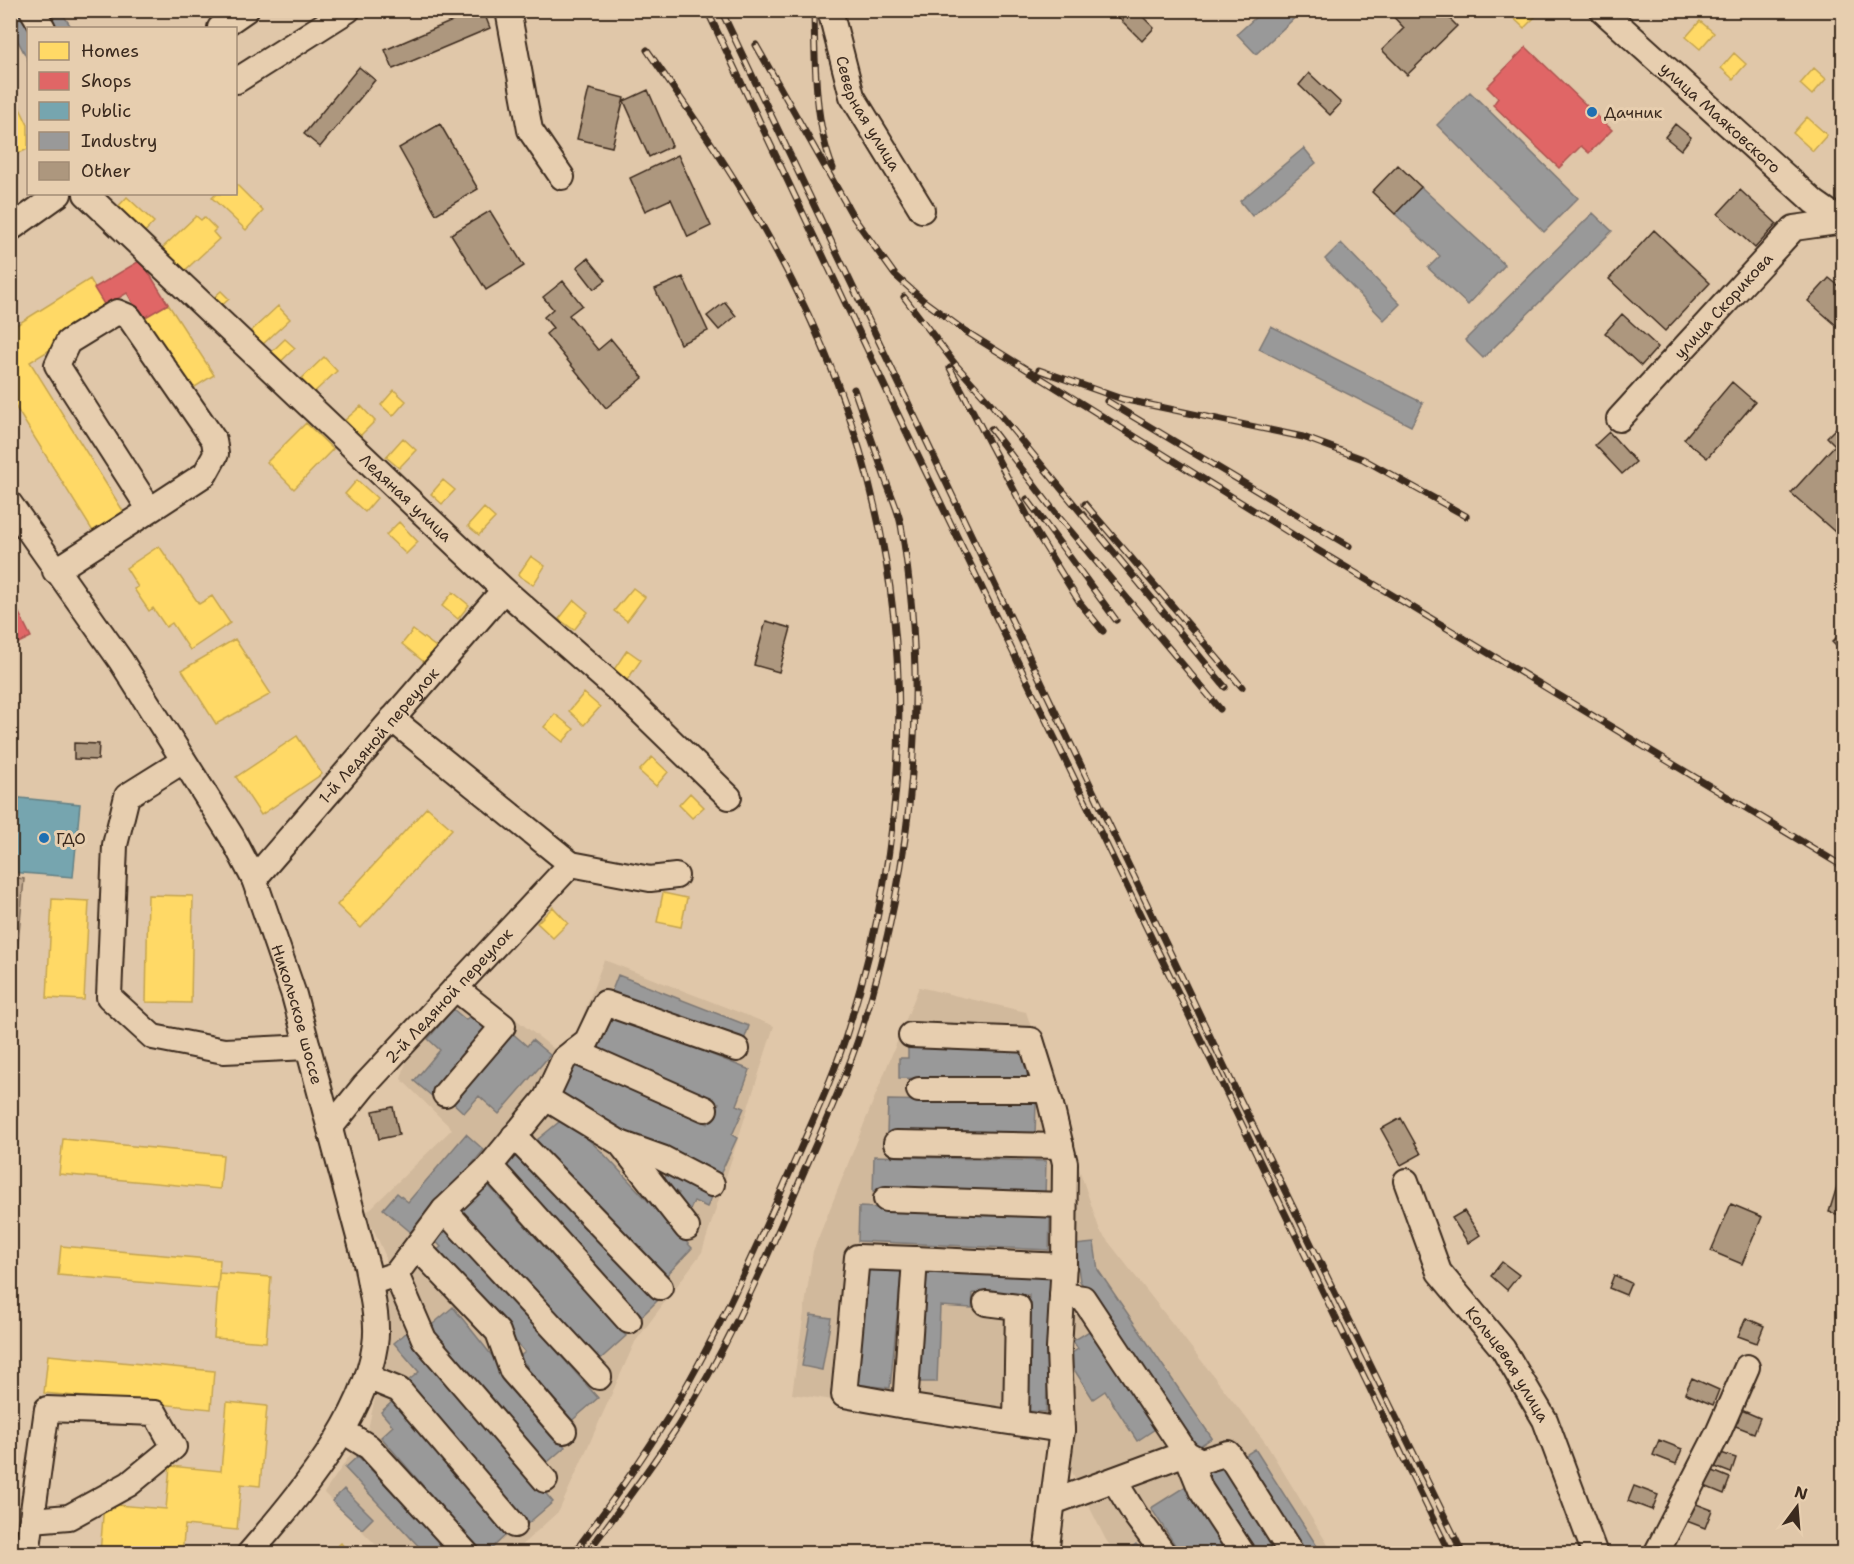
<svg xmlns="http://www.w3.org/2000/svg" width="1854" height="1564" font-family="'Shantell Sans',sans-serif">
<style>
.built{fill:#d1b99c}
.green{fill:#c2aa90;stroke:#7e6a57;stroke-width:1.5}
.homes{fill:#ffd966;stroke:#c4a450;stroke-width:1.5}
.shops{fill:#e06666;stroke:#ae5450;stroke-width:1.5}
.public{fill:#76a5af;stroke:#648084;stroke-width:1.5}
.industry{fill:#999;stroke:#7d7874;stroke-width:1.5}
.building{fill:#ad977e;stroke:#3b2a1e;stroke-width:1.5}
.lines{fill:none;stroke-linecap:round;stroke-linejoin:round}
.minor-casing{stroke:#3b2a1e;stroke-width:28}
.minor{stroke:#e7ceaf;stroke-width:24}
.rail-casing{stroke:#3b2a1e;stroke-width:7}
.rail{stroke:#e7ceaf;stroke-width:4.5;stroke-dasharray:14;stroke-linecap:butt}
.poi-dot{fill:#1f6fb2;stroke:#e7ceaf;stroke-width:2}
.labels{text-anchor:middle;stroke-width:6;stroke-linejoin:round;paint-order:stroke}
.poi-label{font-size:16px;fill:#3b2a1e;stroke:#e7ceaf;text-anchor:start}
.street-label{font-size:16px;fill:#3b2a1e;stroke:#e7ceaf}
</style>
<rect width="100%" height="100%" fill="#e0c7a9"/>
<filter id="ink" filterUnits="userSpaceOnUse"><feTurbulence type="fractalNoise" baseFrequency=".0167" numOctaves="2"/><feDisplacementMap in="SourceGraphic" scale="12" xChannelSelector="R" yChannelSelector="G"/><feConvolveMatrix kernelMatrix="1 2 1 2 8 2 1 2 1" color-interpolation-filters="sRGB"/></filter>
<g filter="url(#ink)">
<path class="built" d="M604 960 774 1026 702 1252 635 1342 559 1511 513 1553H384L324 1493 368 1429 386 1350 385 1255 366 1213 452 1129 401 1079 407 1058 470 984 557 1051 573 1042Z
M919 987 1026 1012 1100 1231 1265 1442 1333 1553H1116L1106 1540 1052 1432 792 1394 813 1251Z"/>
<path class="green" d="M11 877 24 879 11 1020 10 878Z"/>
<path class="homes" d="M1505 10H1541V11L1524 28Z
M1700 21 1714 33 1700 49 1686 37Z
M1734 53 1746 64 1733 79 1721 68Z
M1814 68 1826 79 1812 95 1800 84Z
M10 88 28 125V149L10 157Z
M1807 117 1827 135 1813 151 1793 133Z
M236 184 263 211 246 230 212 198 216 194H236Z
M127 197 154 222 140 237 113 212Z
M196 216 201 220 204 217 216 229 213 232 219 239 181 274 159 251Z
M90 279 110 313 30 362 125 514 94 533 10 398V329Z
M221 291 229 299 218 309 210 301Z
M168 304 214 375 187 392 142 319Z
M278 306 290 319 262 345 250 332Z
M285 339 295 348 274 368 264 359Z
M324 357 337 371 309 397 296 384Z
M394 390 406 401 393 416 381 405Z
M361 406 375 421 360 436 345 420Z
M306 423 333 449 294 489 267 462Z
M403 438 416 450 399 468 386 457Z
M357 480 377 498 365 512 345 494Z
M443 480 455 490 442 504 431 494Z
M484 508 495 518 479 535 468 526Z
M399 522 418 542 406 554 386 535Z
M159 546 199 604 212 596 230 623 190 650 172 623 166 627 153 608 149 611 134 589 138 587 126 568Z
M531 556 545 566 533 585 518 575Z
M633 588 645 597 627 621 614 611Z
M453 592 469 605 458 619 442 606Z
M574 600 588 612 574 630 559 619Z
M413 630 436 647 424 662 402 644Z
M235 639 271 694 216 724 182 670Z
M627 650 641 660 625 683 611 674Z
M584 693 600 707 584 725 569 711Z
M555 714 574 729 563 742 544 727Z
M297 736 322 774 261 815 236 777Z
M652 757 668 772 656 786 639 771Z
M690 793 704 807 692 818 679 805Z
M427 807 452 829 361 928 337 905Z
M663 893 687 898 681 927 657 922Z
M148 895 193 896 191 1003 146 1002Z
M52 899 89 901 84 1000 47 998Z
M553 907 568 923 553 938 537 923Z
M63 1139 223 1155 220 1189 59 1174Z
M61 1246 220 1260 218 1289 58 1275Z
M219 1273 271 1277 266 1342 214 1338Z
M48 1355 214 1371 211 1409 44 1393Z
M227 1402 267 1406 260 1486 241 1484 237 1530 185 1525 182 1554H100L104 1504 166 1509 170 1466 221 1471Z
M10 1457H14L10 1521Z
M341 1543 349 1554H328Z"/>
<path class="shops" d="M1526 47 1612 130 1589 153 1581 146 1559 168 1493 105 1498 98 1487 87Z
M141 260 168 304 142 319 127 293 105 306 94 288Z
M10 595 31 637 10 647Z"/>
<path class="public" d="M10 797 80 804 73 877 10 872Z"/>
<path class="industry" d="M10 10H21L30 28 28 60 10 26Z
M39 10H60L72 28H50Z
M1264 10H1303L1256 54 1237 34Z
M1470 92 1578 198 1544 232 1437 125Z
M1304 148 1316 163 1252 216 1240 201Z
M1421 187 1505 265 1468 305 1428 268 1440 256 1395 214Z
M1593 213 1612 231 1483 358 1465 340Z
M1341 243 1400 304 1384 320 1325 259Z
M1271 326 1423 403 1411 426 1259 349Z
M618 975 749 1026 743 1043 611 993Z
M453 1009 466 1020 472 1013 491 1029 433 1097 414 1081 440 1050 428 1039Z
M608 1013 750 1070 737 1105 744 1108 732 1135 737 1138 718 1179 690 1160 558 1101 572 1065 652 1097 708 1124 719 1103 592 1051Z
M511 1032 527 1046 532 1040 550 1055 499 1114 479 1096 464 1113 451 1101Z
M908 1045 1027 1048V1081L899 1078V1058H908Z
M888 1100 1036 1103 1035 1136 887 1133Z
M564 1118 601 1151 692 1248 665 1277 532 1144Z
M466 1134 484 1150 413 1234 383 1209 397 1193 408 1202Z
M515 1151 658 1300 642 1316 498 1167Z
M874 1156 1046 1161 1045 1196 873 1191Z
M667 1173 713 1195 707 1207 694 1201 690 1210 674 1202 679 1193 662 1185Z
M486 1183 626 1336 596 1363 456 1210Z
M859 1207 1050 1216 1049 1250 858 1241Z
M446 1226 598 1398 568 1424 521 1371 527 1366 519 1357 525 1352 436 1251 441 1247 433 1238Z
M1094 1243 1098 1270 1212 1438 1195 1449 1080 1281 1075 1245Z
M866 1262 902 1265 890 1388 854 1384Z
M922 1272 1051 1277 1046 1412 1025 1411 1029 1295 973 1293 972 1308 940 1306 937 1382H918Z
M453 1307 565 1447 542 1467 427 1329Z
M811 1315 831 1318 822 1370 802 1366Z
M1091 1330 1155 1429 1137 1441 1105 1391 1093 1399 1066 1357 1078 1349 1073 1341Z
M407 1332 553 1502 525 1526 404 1384 419 1372 394 1343Z
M393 1401 509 1532 486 1554H482L381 1437 393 1426 381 1412Z
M1255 1449 1322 1554H1301L1241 1458Z
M358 1456 451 1554H426L345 1468Z
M1222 1464 1280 1554H1254L1204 1475Z
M1186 1486 1230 1554H1181L1151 1508Z
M344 1489 373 1518 362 1529 332 1501Z
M1136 1544 1144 1554H1123Z"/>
<path class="building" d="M478 10H483L490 28 393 69 385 50Z
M1115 10H1136L1154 28 1142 41 1113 12Z
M1387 10H1441L1457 26 1407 75 1382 50 1404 28Z
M359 67 375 80 320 147 304 134Z
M1309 73 1341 103 1330 115 1299 85Z
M589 89 624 98 612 147 577 139Z
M648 90 672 146 649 157 624 101Z
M440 124 478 189 436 214 399 148Z
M1675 124 1691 137 1681 150 1665 137Z
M678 155 711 226 688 237 671 199 645 211 630 178Z
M1398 165 1421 187 1395 214 1372 192Z
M1740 190 1777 224 1755 248 1718 214Z
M490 211 524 266 486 290 451 234Z
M1654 230 1710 283 1665 331 1609 279Z
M588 258 606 280 594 289 577 267Z
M683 277 708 331 680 344 655 289Z
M1829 278 1844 290 1843 331 1808 301Z
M563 281 582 305 569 315 598 350 611 339 643 378 606 408 546 334 553 328 544 317 553 309 543 297Z
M725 302 736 316 719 330 707 316Z
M1622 314 1658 347 1641 366 1605 333Z
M1732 382 1755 402 1707 458 1684 439Z
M1844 420V523L1835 532 1791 493 1835 445 1827 437Z
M1609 432 1636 462 1622 474 1595 445Z
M766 621 791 628 779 672 754 665Z
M1844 630V654L1832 642Z
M74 743 99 744 98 760 74 759Z
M393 1107 399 1135 379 1139 373 1111Z
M1401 1118 1421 1154 1401 1165 1381 1129Z
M1839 1180 1844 1182V1216L1829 1212Z
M1731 1204 1762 1217 1742 1264 1711 1251Z
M1464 1211 1480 1235 1468 1243 1452 1218Z
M1502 1262 1519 1275 1507 1290 1491 1276Z
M1614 1275 1631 1283 1626 1295 1609 1288Z
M1746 1318 1764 1326 1757 1343 1738 1336Z
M1692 1378 1719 1390 1713 1405 1685 1393Z
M1739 1409 1760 1418 1754 1433 1733 1425Z
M1659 1440 1682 1449 1676 1464 1653 1455Z
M1715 1451 1736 1458 1731 1473 1710 1465Z
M1708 1469 1730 1478 1724 1494 1702 1485Z
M1634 1486 1658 1495 1652 1510 1628 1501Z
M1691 1502 1712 1510 1705 1528 1684 1520Z
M1844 1504V1524L1838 1522Z"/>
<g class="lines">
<g class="minor-casing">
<g id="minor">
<path d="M32 10 43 28"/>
<path d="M508 10 530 130 562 177"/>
<path id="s1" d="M830 10 852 96 922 210"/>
<path id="s2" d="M1602 10 1814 202 1844 223"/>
<path d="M220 28 246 10"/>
<path d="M236 81 348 10"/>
<path id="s3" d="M86 194 504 590 626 697 729 797"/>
<path d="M10 229 59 194"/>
<path id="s4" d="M1619 419 1794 228 1844 221"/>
<path id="s5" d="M10 504 121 661 232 837 254 879 294 995 367 1267C371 1292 379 1320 375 1345 364 1420 298 1497 249 1554"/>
<path d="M55 571 150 510 57 365 68 342 117 312 129 317 214 440 216 454 205 474 150 510"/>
<path d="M183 761 127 796 115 845 109 997 153 1037 224 1051 308 1047"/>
<path d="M571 864 650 879 676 876"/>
<path id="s6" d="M254 879 504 590"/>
<path d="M911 1035 1031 1040 1050 1101 1065 1163 1064 1262 1059 1349 1062 1430 1046 1554"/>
<path d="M574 1051 705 1109"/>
<path d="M919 1090H1046"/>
<path d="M445 1094 503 1026 455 988"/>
<path d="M546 1098 620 1143 687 1228"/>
<path id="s7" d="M330 1128 364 1086 571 864 392 719"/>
<path d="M514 1136 660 1287"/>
<path d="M620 1143 662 1158 712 1184"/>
<path d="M896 1143 1061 1146"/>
<path d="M490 1166 629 1321"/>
<path id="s8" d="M1406 1181 1439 1272 1503 1349 1545 1420 1595 1554"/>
<path d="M886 1199 1063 1205"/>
<path d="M444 1210 599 1377"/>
<path d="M417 1247 498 1332 512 1371 564 1431"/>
<path d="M396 1274 424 1339 545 1480"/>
<path d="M370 1283 396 1274 444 1210 490 1166 546 1098 564 1059 587 1041 605 1003 737 1049"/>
<path d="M986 1303 1018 1307 1016 1422"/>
<path d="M367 1377 399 1390 514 1525"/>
<path d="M905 1406 844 1395 857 1257 915 1259"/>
<path d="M1062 1430 905 1406 915 1259 1064 1266"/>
<path d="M343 1431 369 1447 467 1554"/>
<path d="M1186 1453 1201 1461 1228 1453 1292 1554"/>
<path d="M1186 1453 1201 1490 1243 1554"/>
<path d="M1114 1480 1136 1516 1164 1554"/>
<path d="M1053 1502 1186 1453 1083 1298 1062 1295"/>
<path d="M28 1554V1547L47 1409 155 1413 174 1447 129 1484 69 1517 32 1520"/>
<path d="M1656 1554 1718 1433 1747 1367"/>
</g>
</g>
<use href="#minor" class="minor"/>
<g class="rail-casing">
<path id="rail" d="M707 10 903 425 1450 1554
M721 10 1238 1095 1463 1554
M814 10C815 60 814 122 833 168
M756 45 854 218 895 275 924 301 965 331 1319 551 1844 867
M904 297 955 364 993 406 1225 687
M950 368 1036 532 1080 603 1103 631
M1039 370 1122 399 1303 437 1363 459 1466 516
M1107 401 1349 546
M991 429 1057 515 1220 709
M1027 499 1116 620
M1085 504 1242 687
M573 1554C606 1510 638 1465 667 1419 713 1344 749 1263 785 1183 808 1131 834 1078 850 1023 936 744 909 483 764 229 729 167 688 109 647 50
M586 1554C618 1512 649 1470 678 1426 723 1356 758 1278 791 1202 815 1144 843 1087 862 1028 913 869 930 691 901 525 898 509 890 493 885 478 875 448 864 418 854 389"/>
</g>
<use href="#rail" class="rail"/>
</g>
</g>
<g class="poi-dot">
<circle cx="1592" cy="112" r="6"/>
<circle cx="44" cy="838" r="6"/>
</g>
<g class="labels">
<g class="poi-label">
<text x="1604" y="118">Дачник</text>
<text x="56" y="844">ГДО</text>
</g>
<g class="street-label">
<text dy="6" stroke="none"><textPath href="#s1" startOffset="111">Северная улица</textPath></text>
<text dy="6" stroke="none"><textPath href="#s2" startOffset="160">улица Маяковского</textPath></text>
<text dy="6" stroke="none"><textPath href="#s4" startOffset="154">улица Скорикова</textPath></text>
<text dy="6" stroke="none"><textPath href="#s3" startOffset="441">Ледяная улица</textPath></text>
<text dy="6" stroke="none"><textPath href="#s6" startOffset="190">1-й Ледяной переулок</textPath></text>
<text dy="6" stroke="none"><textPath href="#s7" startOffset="178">2-й Ледяной переулок</textPath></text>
<text dy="6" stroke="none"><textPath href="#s5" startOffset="590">Никольское шоссе</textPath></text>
<text dy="6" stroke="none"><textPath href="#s8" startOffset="212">Кольцевая улица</textPath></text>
</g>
</g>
<rect width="1854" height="1564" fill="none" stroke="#e7ceaf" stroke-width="36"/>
<rect x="18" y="18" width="1818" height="1528" fill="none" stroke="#3b2a1e" stroke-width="2" filter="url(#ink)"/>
<rect x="27" y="27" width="210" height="168" fill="#e7ceaf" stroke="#a28c75" stroke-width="1.5"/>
<rect x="39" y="42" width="30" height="18" fill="#ffd966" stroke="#a28c75" stroke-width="1.5"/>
<text x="81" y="57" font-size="18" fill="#3b2a1e">Homes</text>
<rect x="39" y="72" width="30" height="18" fill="#e06666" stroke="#a28c75" stroke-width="1.5"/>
<text x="81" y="87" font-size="18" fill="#3b2a1e">Shops</text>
<rect x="39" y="102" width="30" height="18" fill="#76a5af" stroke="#a28c75" stroke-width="1.5"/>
<text x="81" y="117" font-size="18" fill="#3b2a1e">Public</text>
<rect x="39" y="132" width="30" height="18" fill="#999999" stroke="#a28c75" stroke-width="1.5"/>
<text x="81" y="147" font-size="18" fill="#3b2a1e">Industry</text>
<rect x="39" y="162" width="30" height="18" fill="#ad977e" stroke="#a28c75" stroke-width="1.5"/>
<text x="81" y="177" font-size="18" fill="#3b2a1e">Other</text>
<g transform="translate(1797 1507) rotate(16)" stroke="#e7ceaf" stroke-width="4.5" paint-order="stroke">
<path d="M0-4.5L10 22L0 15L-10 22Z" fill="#3b2a1e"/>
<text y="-9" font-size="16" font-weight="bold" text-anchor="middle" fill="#3b2a1e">N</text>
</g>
</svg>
